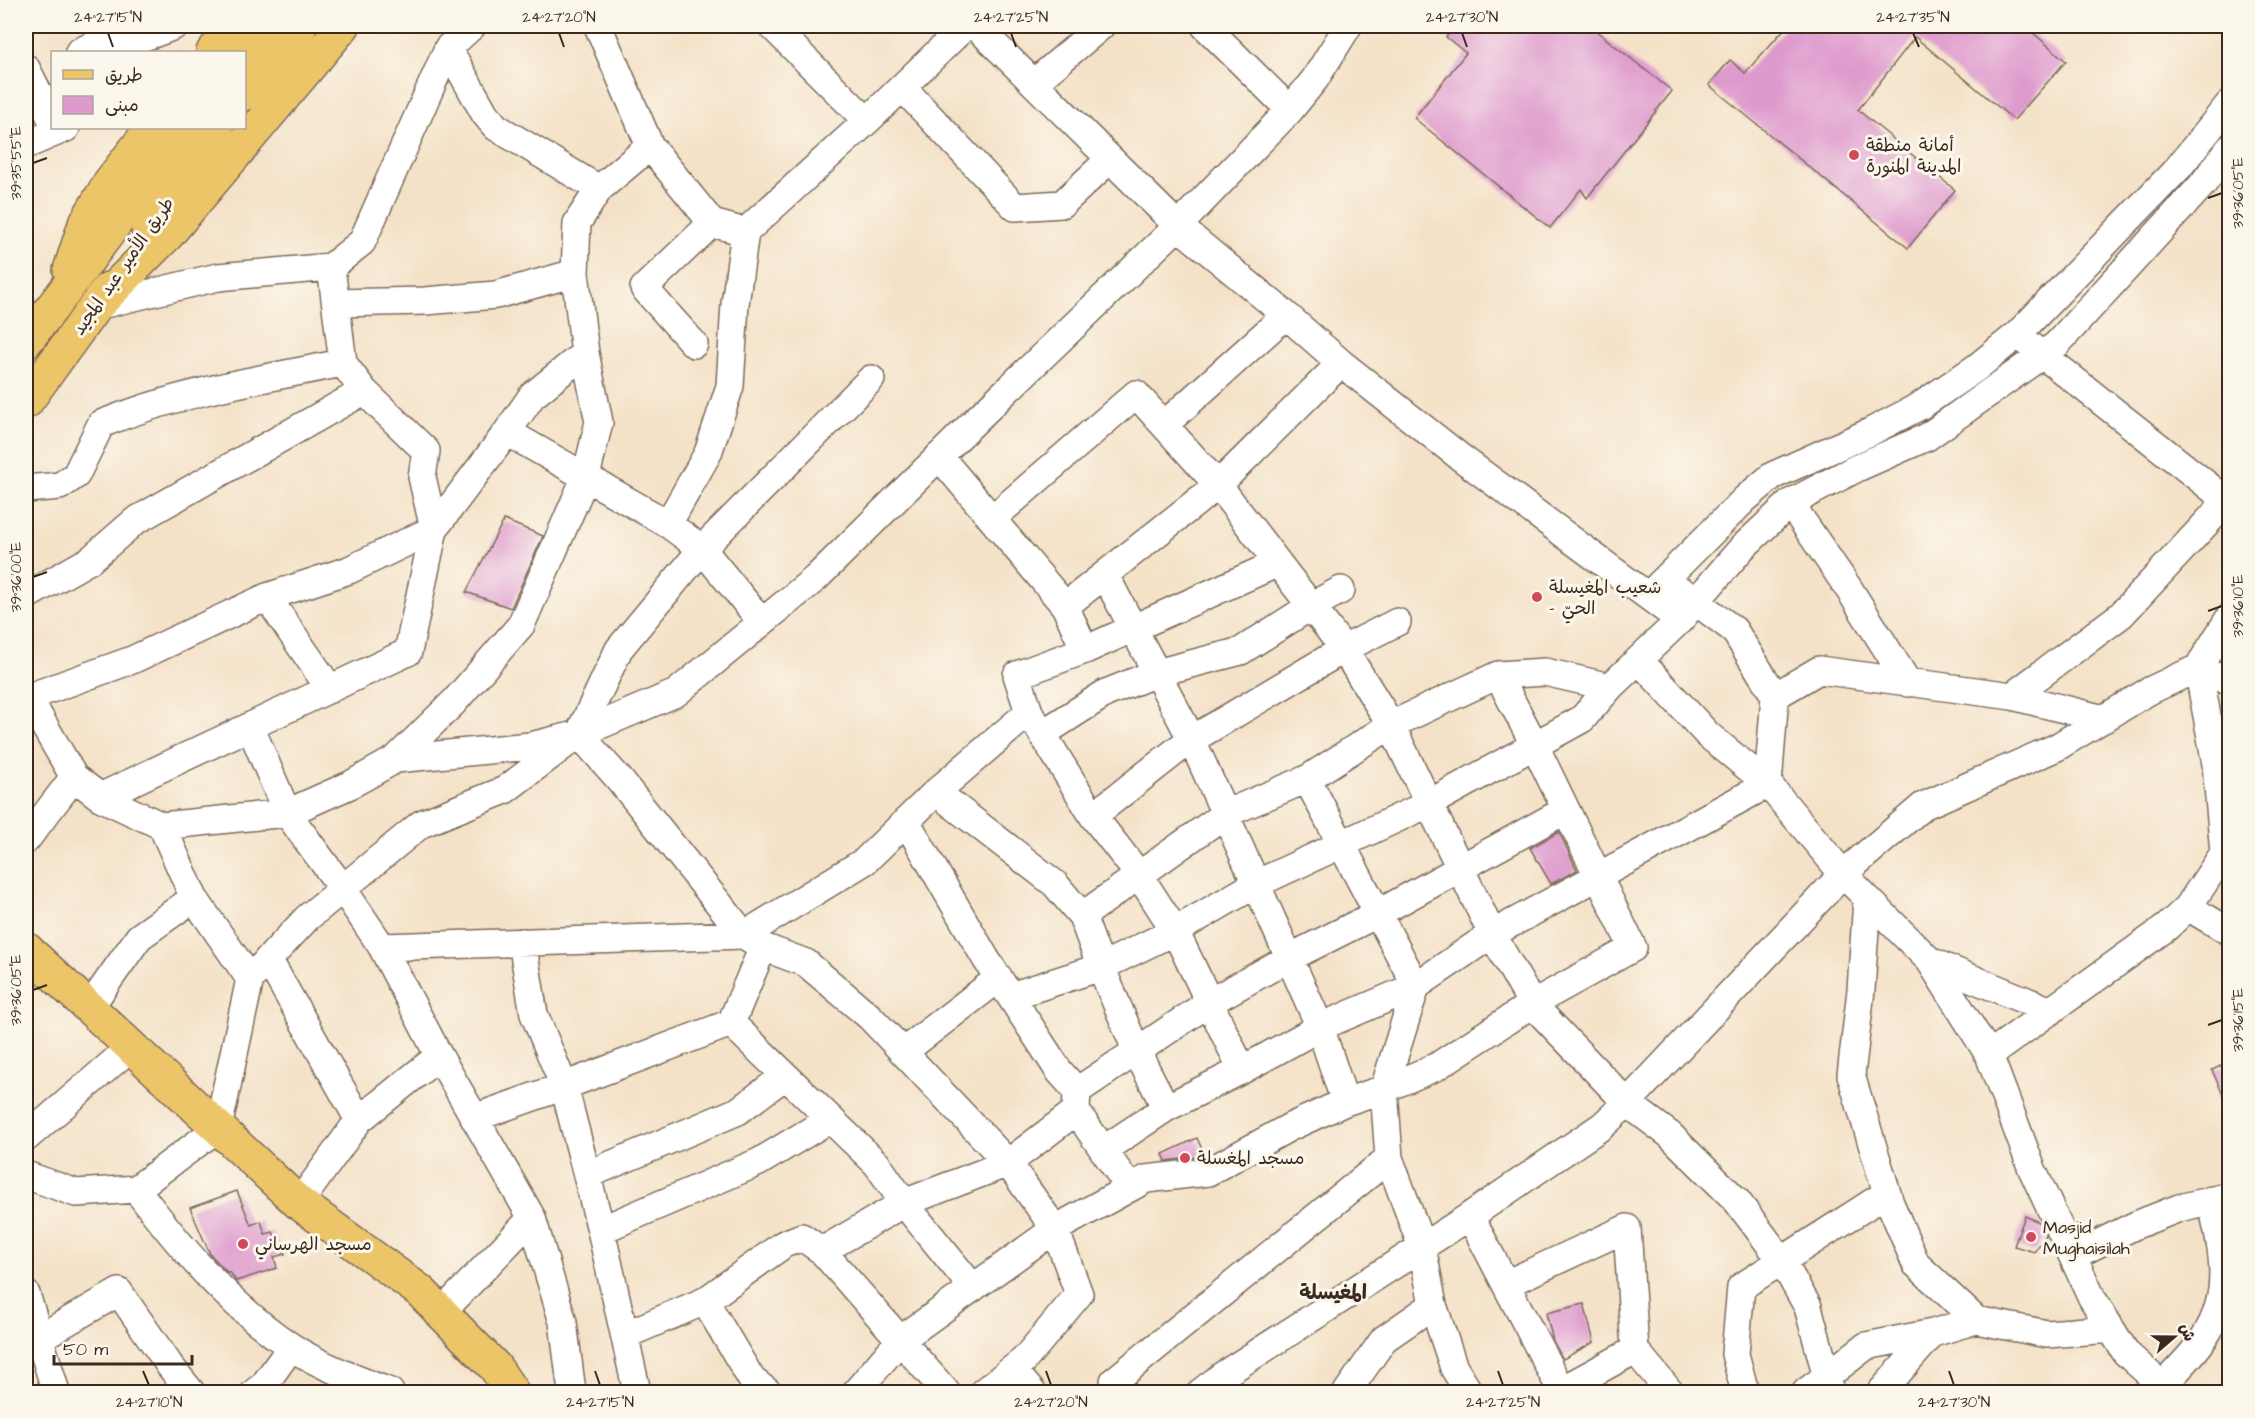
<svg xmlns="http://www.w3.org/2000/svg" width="2255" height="1418" font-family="'Architects Daughter','Playpen Sans Arabic',sans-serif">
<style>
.building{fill:#de99cd}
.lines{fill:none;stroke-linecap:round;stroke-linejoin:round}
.minor-casing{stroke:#7c6a5a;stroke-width:30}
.major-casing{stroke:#7c6a5a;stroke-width:36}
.minor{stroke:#fff;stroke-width:27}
.major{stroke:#edc569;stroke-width:33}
.ticks{fill:none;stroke:#3b2a1e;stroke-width:2}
.poi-dot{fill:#d1495b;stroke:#fbf7ec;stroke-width:2}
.labels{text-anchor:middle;stroke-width:6;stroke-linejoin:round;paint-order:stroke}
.poi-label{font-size:18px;fill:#3b2a1e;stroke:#fbf7ec;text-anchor:start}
.street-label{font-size:18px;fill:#3b2a1e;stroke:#fbf7ec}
.neighbourhood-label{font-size:20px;font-weight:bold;fill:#3b2a1e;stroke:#fbf7ec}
.neatline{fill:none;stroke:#3b2a1e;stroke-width:2}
.ticks-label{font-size:15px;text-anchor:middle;fill:#3b2a1e}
</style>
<rect width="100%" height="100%" fill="#fbf7ec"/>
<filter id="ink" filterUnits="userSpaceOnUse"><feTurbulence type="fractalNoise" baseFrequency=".0167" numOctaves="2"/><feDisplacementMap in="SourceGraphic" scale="12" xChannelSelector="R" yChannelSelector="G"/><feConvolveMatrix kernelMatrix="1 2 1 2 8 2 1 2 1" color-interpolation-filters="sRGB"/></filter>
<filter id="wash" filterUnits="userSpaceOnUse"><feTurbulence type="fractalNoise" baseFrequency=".008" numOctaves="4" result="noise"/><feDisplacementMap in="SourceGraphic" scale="24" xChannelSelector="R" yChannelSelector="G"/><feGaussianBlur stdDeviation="1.35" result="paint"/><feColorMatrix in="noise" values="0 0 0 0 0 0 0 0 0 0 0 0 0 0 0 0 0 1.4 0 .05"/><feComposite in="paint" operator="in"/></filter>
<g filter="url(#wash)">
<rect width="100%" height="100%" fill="#f4e2c8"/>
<g id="blocks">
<path class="building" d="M1456 26H1590L1672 91 1587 198 1581 189 1550 228 1414 118 1466 53 1446 37Z
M1787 26H2025L2066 61 2014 120 1915 37 1858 110 1955 190 1908 248 1709 85 1730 60 1745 73Z
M504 520 543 536 511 608 466 592Z
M1559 832 1577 870 1551 884 1530 848Z
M2229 1062V1108L2212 1070Z
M1197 1138 1205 1156 1166 1161 1163 1154Z
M237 1191 251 1225 261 1221 265 1234 273 1232 285 1254 274 1257 277 1268 236 1281 230 1272 228 1273 210 1254 190 1208Z
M2025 1216 2039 1222 2046 1236 2034 1252 2014 1246Z
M1584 1304 1594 1342 1563 1359 1553 1341 1546 1313Z"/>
</g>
</g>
<g filter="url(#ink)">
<use href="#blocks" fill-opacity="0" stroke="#7c6a5a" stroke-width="1.5"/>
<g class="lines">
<g class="minor-casing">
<path id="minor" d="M102 26 106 39C134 43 148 36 174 26
M598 26 650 146 712 223 745 232 867 121 965 26
M772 26 867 121
M976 26 1178 226 1286 315 1341 363 1460 457 1680 620
M1205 26 1290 110
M448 48 485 114 496 127 599 189
M79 52 106 39
M26 68 52 120
M1034 83 1101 26
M902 87 1015 207 1062 204 1110 159
M26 145 66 128
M336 303 425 301 496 295 575 273
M96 306 218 277 331 267 362 242 448 48 472 26
M694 344 644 288 712 223
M2030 345 2230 503
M1164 425 1286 315
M507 432 668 524 702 549 761 621
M939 456 1065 606 1085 650
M26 489 60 486 76 475 101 424C179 392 261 379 343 363
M1790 503 1849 589 1908 683
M993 518 1136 394 1218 485 1344 649 1391 725 1492 934 1532 1004 1627 1103 1670 1135 1737 1201 1782 1261 1808 1307 1831 1392
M668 524 708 453 730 386 735 304 745 232
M1105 575 1192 740 1320 1027 1345 1102
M1682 591 1734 630 1775 696
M26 596 90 560 135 521 364 391
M1648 596 1745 499 1772 476 1870 432 1920 406 1976 368 2018 334 2178 168 2230 103
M267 597 330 689
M1065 606 1218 485 1341 363
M2230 617 2198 668 2216 764 2224 853 2188 907 2230 932
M1639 660 1708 735 1768 784 1843 874 1930 961 2051 1011
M26 694 74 777 100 797 162 826 287 813 350 785 396 759 454 702 521 625 586 476 599 422 585 353 575 273 577 223 599 189 650 146
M2012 696 2121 615 2227 501
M26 698 132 660 267 597 349 570 434 529 507 432 532 396 585 353
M250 726 287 813 343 889 382 947 439 1056 532 1218 563 1322 572 1392
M579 734 619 779 744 935 763 947 806 963 870 1017 1008 1163 1055 1229 1079 1294 1024 1360 983 1392
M1042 734 1106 693 1156 673 1241 651 1311 606 1341 590
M396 759 530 746 579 734 676 693 816 578 979 417 1178 226 1290 110 1315 79 1348 26
M1307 779 1416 986 1384 1089 1389 1158 1422 1247 1433 1305 1454 1368 1469 1392
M936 792 1055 884 1082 916 1101 967 1137 1052 1166 1108
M100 797 408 652 434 529 422 477 426 451 364 391 343 363 331 267
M1093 816 1186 743 1344 649 1397 622
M906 821 986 959 1059 1071 1077 1091 1076 1111 1130 1188
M162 826 194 898 250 979
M26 840 74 777
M1867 899 1861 990 1851 1075 1890 1203 1916 1264 1976 1320
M1082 916 1225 814 1307 779 1391 725 1498 675 1545 672 1610 687
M522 942 534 1014 564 1086 601 1230 637 1392
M382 947 744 935 865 861 936 792 1029 712
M268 959 359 1120
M1930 961 1989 1055 2032 1169 2092 1298 2126 1353 2169 1392
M1011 996 1101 967 1175 931 1256 884 1428 804 1582 719 1610 687 1680 620 1742 548 1790 503 1857 468 1927 437 2056 345 2202 185 2230 148
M89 1008 139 937 194 898
M731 1023 877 1164 904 1203 973 1288
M903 1052 999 978
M1989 1055 2167 927 2188 907
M1242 1070 1175 931 1139 875 1093 816 1029 712 1017 675 1085 650 1278 563
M1077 1091 1210 1002 1289 958 1377 914 1566 810
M474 1118 564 1086 731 1023 763 947
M26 1138 131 1047
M1103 1150 1166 1108 1242 1070 1320 1027 1416 986 1492 934 1768 784 1775 696 1819 670 2012 696 2104 719
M26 1175 76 1193 136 1189 218 1128 250 979 307 918 421 824 505 790 579 734 619 649 702 549 871 379
M587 1175 738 1111 785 1076
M136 1189C181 1248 228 1304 290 1346 318 1365 358 1380 390 1392
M299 1203 359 1120 439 1056
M1470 1216 1561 1390
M601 1230 759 1162 830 1119
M822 1251 904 1203 1008 1163 1076 1111
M2073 1256 2136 1225 2179 1208 2230 1196
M1506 1284 1627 1228 1635 1350 1558 1392
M26 1294 56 1392
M705 1301 752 1380 768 1392
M441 1313 532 1218
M625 1335 705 1301 784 1244 802 1237 822 1251 946 1392
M39 1338 119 1292 170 1366 191 1392
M1635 1350 1670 1392
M1013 1370 1032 1392
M1114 1381 1389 1158
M2162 1386C2176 1371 2193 1355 2204 1338 2234 1293 2222 1248 2211 1200
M255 1392 264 1385 291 1347
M856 1392 900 1340 1055 1229 1146 1179 1208 1172 1290 1127 1345 1102 1384 1089 1436 1067 1532 1004 1633 948 1535 746 1498 675
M1201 1392 1223 1375 1470 1216 1602 1126 1627 1103 1843 874 1923 806 2057 747 2149 691 2198 668 2230 682
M1347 1392 1384 1339 1433 1305
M1745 1392 1735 1354 1741 1287 1887 1193
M1806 1392 1866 1346 1933 1333
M1881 1392 1933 1333 1976 1320 2047 1334 2111 1329"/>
</g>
<g class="major-casing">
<path id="major" d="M213 52 235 26
M242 52 263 26
M244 94 300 26
M148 229 217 128
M70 270 85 224 110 182 152 128
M96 306 168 234 343 26
M26 341 61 296 186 128
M26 402 108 289
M26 949 299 1203 420 1291 495 1367 512 1392"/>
</g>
<use href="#minor" class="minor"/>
<use href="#major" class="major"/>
</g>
</g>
<path class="ticks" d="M108 33 113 47M559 33 564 47M1011 33 1016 47M1462 33 1467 47M1913 33 1919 47M33 163 47 158M2208 198 2222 193M33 577 47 572M2208 611 2222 606M33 990 47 985M2208 1025 2222 1020M143 1371 149 1385M595 1371 600 1385M1046 1371 1051 1385M1498 1371 1503 1385M1949 1371 1954 1385"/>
<g class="poi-dot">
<circle cx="1854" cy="155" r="6"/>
<circle cx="1537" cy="597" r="6"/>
<circle cx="1185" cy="1158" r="6"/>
<circle cx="2031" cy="1237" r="6"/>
<circle cx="243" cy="1244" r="6"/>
</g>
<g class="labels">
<g class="poi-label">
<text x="1866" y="151">أمانة منطقة<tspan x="1866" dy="21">المدينة المنورة</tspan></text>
<text x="1549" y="593">شعيب المغيسلة<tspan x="1549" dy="21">- الحيّ</tspan></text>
<text x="1197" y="1164">مسجد المغسلة</text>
<text x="2043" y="1233">Masjid<tspan x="2043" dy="21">Mughaisilah</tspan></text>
<text x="255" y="1250">مسجد الهرساني</text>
</g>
<g class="street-label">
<text transform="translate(123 266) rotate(-55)" y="6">طريق الأمير عبد المجيد</text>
</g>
<g class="neighbourhood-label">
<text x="1333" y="1299">المغيسلة</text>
</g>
</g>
<rect width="2255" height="1418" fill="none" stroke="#fbf7ec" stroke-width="66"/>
<rect x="51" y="51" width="195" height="78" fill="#fbf7ec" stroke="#aea59a" stroke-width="1.5"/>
<rect x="63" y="70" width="30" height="9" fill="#edc569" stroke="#aea59a" stroke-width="1.5"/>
<text x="105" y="81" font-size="18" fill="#3b2a1e">طريق</text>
<rect x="63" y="96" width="30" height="18" fill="#de99cd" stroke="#aea59a" stroke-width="1.5"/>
<text x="105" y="111" font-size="18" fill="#3b2a1e">مبنى</text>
<g transform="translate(2174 1337) rotate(70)" stroke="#fbf7ec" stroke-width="4.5" paint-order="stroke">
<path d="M0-4.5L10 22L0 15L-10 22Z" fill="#3b2a1e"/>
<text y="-9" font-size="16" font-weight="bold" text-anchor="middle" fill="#3b2a1e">ش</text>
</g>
<path d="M54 1355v9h138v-9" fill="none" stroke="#3b2a1e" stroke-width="3"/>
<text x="63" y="1355" font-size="18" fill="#3b2a1e" stroke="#fbf7ec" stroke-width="4.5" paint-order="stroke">50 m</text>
<rect x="33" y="33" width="2189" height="1352" class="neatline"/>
<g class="ticks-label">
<text x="108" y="22">24°27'15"N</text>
<text x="559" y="22">24°27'20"N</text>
<text x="1011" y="22">24°27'25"N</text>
<text x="1462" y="22">24°27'30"N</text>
<text x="1913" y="22">24°27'35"N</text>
<text transform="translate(16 163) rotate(-90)" y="5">39°35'55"E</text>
<text transform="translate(2238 193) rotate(-90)" y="5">39°36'05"E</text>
<text transform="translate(16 577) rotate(-90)" y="5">39°36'00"E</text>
<text transform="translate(2238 606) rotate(-90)" y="5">39°36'10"E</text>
<text transform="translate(16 990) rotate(-90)" y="5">39°36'05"E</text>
<text transform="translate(2238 1020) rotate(-90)" y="5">39°36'15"E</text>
<text x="149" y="1407">24°27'10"N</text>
<text x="600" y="1407">24°27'15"N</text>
<text x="1051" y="1407">24°27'20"N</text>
<text x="1503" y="1407">24°27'25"N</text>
<text x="1954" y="1407">24°27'30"N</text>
</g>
</svg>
